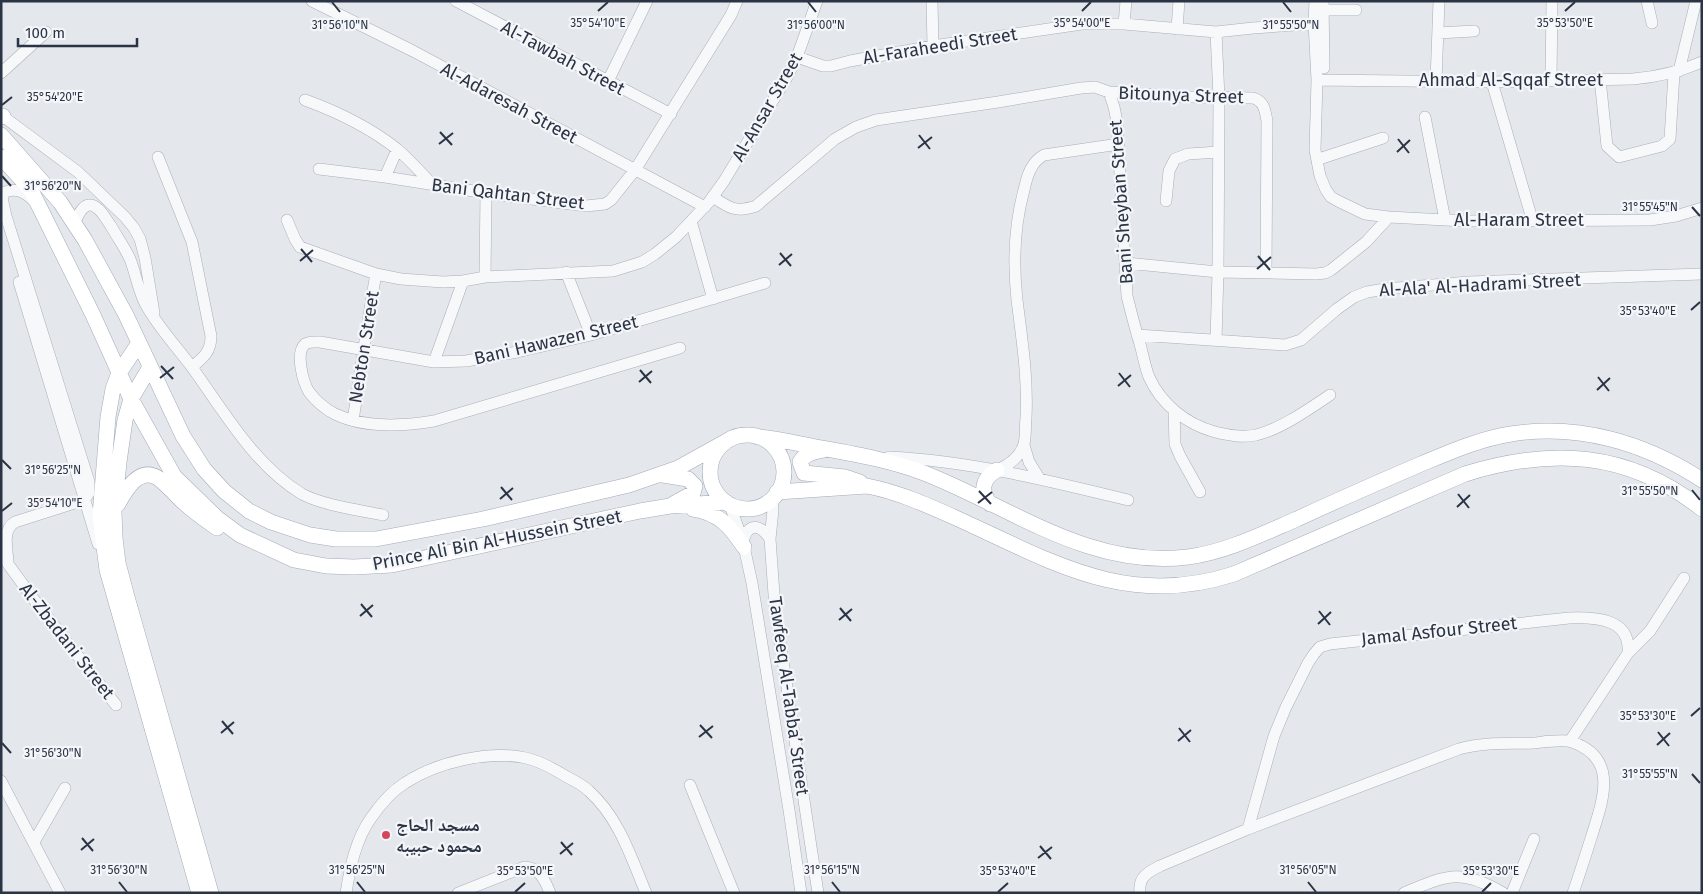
<svg xmlns="http://www.w3.org/2000/svg" width="1703" height="894" font-family="'Fira Sans','Noto Naskh Arabic',sans-serif">
<style>
.lines{fill:none;stroke-linecap:round;stroke-linejoin:round}
.minor-casing{stroke:#a9aeb7;stroke-width:12}
.major-casing{stroke:#a3abb8;stroke-width:16}
.minor{stroke:#f7f8fa;stroke-width:11}
.major{stroke:#fff;stroke-width:15}
.ticks{fill:none;stroke:#2b3445;stroke-width:2}
.poi-dot{fill:#d1495b;stroke:#f4f6f9;stroke-width:2}
.labels{text-anchor:middle;stroke-width:4.5;stroke-linejoin:round;paint-order:stroke}
.street-label{font-size:18px;fill:#2b3445;stroke:#f4f6f9}
.poi-label{font-size:18px;font-weight:bold;fill:#2b3445;stroke:#f4f6f9;text-anchor:start}
.ticks-label{font-size:12px;text-anchor:middle;fill:#2b3445;stroke:#f4f6f9;stroke-width:4.5;stroke-linejoin:round;paint-order:stroke}
</style>
<rect width="100%" height="100%" fill="#e4e7ec"/>
<g class="lines">
<g class="minor-casing">
<path id="minor" d="M312 1 413 51 705 207
M456 1 671 114
M932 1 933 46
M1315 1 1314 23 1317 80 1315 150 1320 176 1326 190 1331 197 1338 201 1365 214 1389 217 1464 221 1650 220 1676 216 1702 208
M1323 1 1324 68
M1647 1 1652 23
M1317 10H1356
M1124 24 1126 1
M1177 29 1179 1
M1216 32 1219 98 1218 272 1216 340
M1438 33 1474 31
M797 57 823 66H831L850 61 933 46 1082 24H1124L1216 32 1253 28 1323 23
M1679 71 1696 1
M1 73 46 32
M1600 79 1607 146 1619 157 1662 146 1670 139 1674 73
M1317 80 1492 82 1633 79C1658 77 1679 72 1702 62
M1551 80 1552 1
M608 81 647 1
M1436 81 1439 1
M1492 82 1532 219
M1109 92 1191 97 1253 98C1264 101 1265 110 1267 121L1266 273
M305 100C338 112 369 127 397 149 410 160 421 173 433 185
M1 115 78 172 125 217 134 228 140 239 145 258 154 313
M1425 117 1445 220
M158 157 192 242 211 336C211 352 203 358 192 367
M1322 158 1383 138
M319 169 385 177 486 193 586 206 605 204 611 200 635 170 731 15 737 1
M385 177 397 150
M713 197C729 208 736 213 756 206L835 139 856 127 876 120 998 102 1081 88 1095 87 1109 92 1114 107 1117 122 1127 296C1131 312 1135 328 1140 344 1143 355 1145 367 1149 377 1161 404 1186 424 1215 432 1228 435 1242 438 1256 435 1281 429 1309 409 1330 395
M34 201C26 193 17 187 5 192L2 198 6 216 89 482V493L84 500
M1166 201 1169 171 1175 159 1188 154 1219 152
M287 220 295 239 300 247 376 274 401 279 443 282 463 281 485 277 613 271 642 262 655 254 676 237 709 202 724 181 786 79 797 57 817 1
M691 221 713 299
M74 224C78 215 85 198 97 208 103 212 107 221 111 226 117 237 125 248 130 259 136 274 138 291 146 305 158 327 176 346 191 366 224 411 253 464 302 494 322 505 359 510 383 515
M1126 263 1218 272 1316 274 1325 273 1331 270 1366 242 1389 217
M566 272 591 335
M485 277 486 193
M19 282 98 544
M1137 335 1285 345 1301 340 1337 309 1354 297 1367 292 1385 289 1469 282 1702 274
M680 348 434 421C404 426 364 428 335 414 325 409 316 401 309 392 303 382 295 353 305 344 310 341 315 342 320 342L434 362 466 361 517 352 591 335 765 283
M434 362 463 281
M1174 411 1175 444 1180 456 1200 492
M353 420C361 371 367 322 376 274
M1024 445 1029 462 1039 478
M889 457C971 461 1050 481 1128 500
M997 470C1009 465 1020 457 1024 444 1026 436 1025 426 1026 418 1028 377 1022 340 1017 300 1013 263 1014 226 1024 190 1027 176 1031 162 1044 155L1119 144
M772 499 773 510 770 539 775 608 818 893
M730 505 743 542 752 583 789 810 801 893
M743 542C748 522 760 524 770 539
M1 551 8 564 35 601 116 705
M8 561C7 548 2 530 15 522L84 500
M1628 653 1650 631 1684 578
M1 781 60 893
M690 785 734 893
M1248 829 1274 736 1286 707 1308 663 1314 654 1320 647 1330 644 1569 618C1595 617 1631 618 1628 653L1570 741
M34 842 65 788
M346 893C350 867 356 839 371 818 380 805 392 791 405 783 437 762 489 750 526 758 540 761 554 769 567 777 575 781 583 785 589 791 619 818 631 857 646 893
M458 893 524 867C539 867 545 880 550 893
M1140 893C1138 877 1148 872 1160 866L1248 829 1459 749C1484 742 1508 744 1534 743 1544 742 1563 739 1572 742 1619 758 1603 800 1592 835 1586 854 1580 873 1573 893
M1404 893C1447 875 1461 868 1503 893
M1512 893 1534 839"/>
</g>
<g class="major-casing">
<path id="major" d="M1 117 3 116
M1 135 60 202 85 240 126 315 183 436 204 469 224 491 249 511 271 522 310 535 336 539H376L483 519 629 485 678 468 725 442
M1 157 31 190 93 315 131 399 174 476 217 518 240 535 294 560 326 566 354 567 392 565 640 511 670 506 726 502
M139 343 119 373 113 389 108 417 100 516 107 570 199 893
M150 367 131 399 125 420 119 462 114 512 115 538 118 563 127 597 211 893
M710 472a37 37 0 1 1 74 0a37 37 0 1 1-74 0Z
M758 437C781 439 803 445 827 449 860 455 892 461 924 473 1011 507 1089 569 1188 557 1226 552 1262 534 1297 519 1338 500 1379 482 1421 464 1450 452 1479 439 1511 434 1579 423 1645 443 1702 480
M824 450C814 452 805 453 800 462L804 473 845 477 860 482
M663 475 688 479 695 486 693 493 673 504
M777 492 867 486C898 492 927 505 956 518 1051 561 1126 609 1234 574L1465 474C1552 447 1628 451 1702 509
M118 504C125 491 139 466 158 478 166 484 173 492 180 499 191 510 204 519 217 528
M990 504C980 490 982 479 997 470
M693 509C719 513 730 526 744 547"/>
</g>
<use href="#minor" class="minor"/>
<use href="#major" class="major"/>
</g>
<path class="ticks" d="M332 2 340 12M808 2 816 12M1283 2 1291 12M598 11 608 2M1082 11 1091 2M1565 11 1575 2M2 105 12 97M440 132 452 145M919 135 930 149M1398 139 1409 153M439 144 453 133M918 148 932 137M1397 152 1410 140M2 176 11 186M1692 207 1700 216M301 249 312 262M780 253 791 266M1258 256 1270 270M300 261 313 250M779 265 792 254M1257 269 1271 257M1691 310 1700 302M161 366 173 379M640 370 651 383M1119 373 1130 387M1598 377 1609 391M160 378 174 367M639 382 652 371M1118 386 1131 375M1597 390 1610 378M2 460 11 469M501 487 512 500M1692 490 1700 500M979 491 991 504M1458 494 1469 508M500 499 513 488M978 503 992 492M1457 507 1470 495M2 511 12 503M361 604 372 617M840 608 851 621M1319 611 1330 625M360 616 373 605M839 620 852 609M1318 624 1331 612M1691 716 1700 708M222 721 233 734M700 725 712 738M1179 728 1190 742M1658 732 1669 746M221 733 234 722M699 737 713 726M1178 741 1191 730M2 743 11 753M1657 745 1670 733M1692 774 1700 783M82 838 93 851M561 842 572 855M1040 846 1051 859M81 850 94 839M560 854 573 843M1038 858 1052 847M119 882 127 892M357 882 365 892M832 882 840 892M1308 882 1316 892M515 892 525 883M998 892 1008 883M1482 892 1491 883"/>
<circle class="poi-dot" cx="386" cy="835" r="5"/>
<g class="labels">
<g class="street-label">
<text transform="translate(940 46) rotate(-9)" y="6">Al-Faraheedi Street</text>
<text transform="translate(563 58) rotate(28)" y="6">Al-Tawbah Street</text>
<text x="1511" y="86">Ahmad Al-Sqqaf Street</text>
<text transform="translate(1181 95) rotate(2)" y="6">Bitounya Street</text>
<text transform="translate(509 103) rotate(28)" y="6">Al-Adaresah Street</text>
<text transform="translate(767 107) rotate(-60)" y="6">Al-Ansar Street</text>
<text transform="translate(508 194) rotate(7)" y="6">Bani Qahtan Street</text>
<text transform="translate(1121 202) rotate(-94)" y="6">Bani Sheyban Street</text>
<text x="1519" y="226">Al-Haram Street</text>
<text transform="translate(1480 285) rotate(-3)" y="6">Al-Ala' Al-Hadrami Street</text>
<text transform="translate(556 340) rotate(-13)" y="6">Bani Hawazen Street</text>
<text transform="translate(364 347) rotate(-81)" y="6">Nebton Street</text>
<text transform="translate(497 540) rotate(-11)" y="6">Prince Ali Bin Al-Hussein Street</text>
<text transform="translate(1439 631) rotate(-6)" y="6">Jamal Asfour Street</text>
<text transform="translate(67 641) rotate(52)" y="6">Al-Zbadani Street</text>
<text transform="translate(789 696) rotate(82)" y="6">Tawfeeq Al-Tabba’ Street</text>
</g>
<g class="poi-label">
<text x="396" y="831">مسجد الحاج<tspan x="396" dy="21">محمود حبيبه</tspan></text>
</g>
</g>
<g class="ticks-label">
<text x="598" y="27">35°54'10"E</text>
<text x="1082" y="27">35°54'00"E</text>
<text x="1565" y="27">35°53'50"E</text>
<text x="340" y="29">31°56'10"N</text>
<text x="816" y="29">31°56'00"N</text>
<text x="1291" y="29">31°55'50"N</text>
<text x="55" y="101">35°54'20"E</text>
<text x="53" y="190">31°56'20"N</text>
<text x="1650" y="211">31°55'45"N</text>
<text x="1648" y="315">35°53'40"E</text>
<text x="53" y="474">31°56'25"N</text>
<text x="1650" y="495">31°55'50"N</text>
<text x="55" y="507">35°54'10"E</text>
<text x="1648" y="720">35°53'30"E</text>
<text x="53" y="757">31°56'30"N</text>
<text x="1650" y="778">31°55'55"N</text>
<text x="119" y="874">31°56'30"N</text>
<text x="357" y="874">31°56'25"N</text>
<text x="832" y="874">31°56'15"N</text>
<text x="1308" y="874">31°56'05"N</text>
<text x="525" y="875">35°53'50"E</text>
<text x="1008" y="875">35°53'40"E</text>
<text x="1491" y="875">35°53'30"E</text>
</g>
<rect width="1703" height="894" fill="none" stroke="#2b3445" stroke-width="5"/>
<path d="M18 38v8h119v-8" fill="none" stroke="#2b3445" stroke-width="2.5"/>
<text x="25" y="38" font-size="15" fill="#2b3445" stroke="#f4f6f9" stroke-width="4" paint-order="stroke">100 m</text>
</svg>
